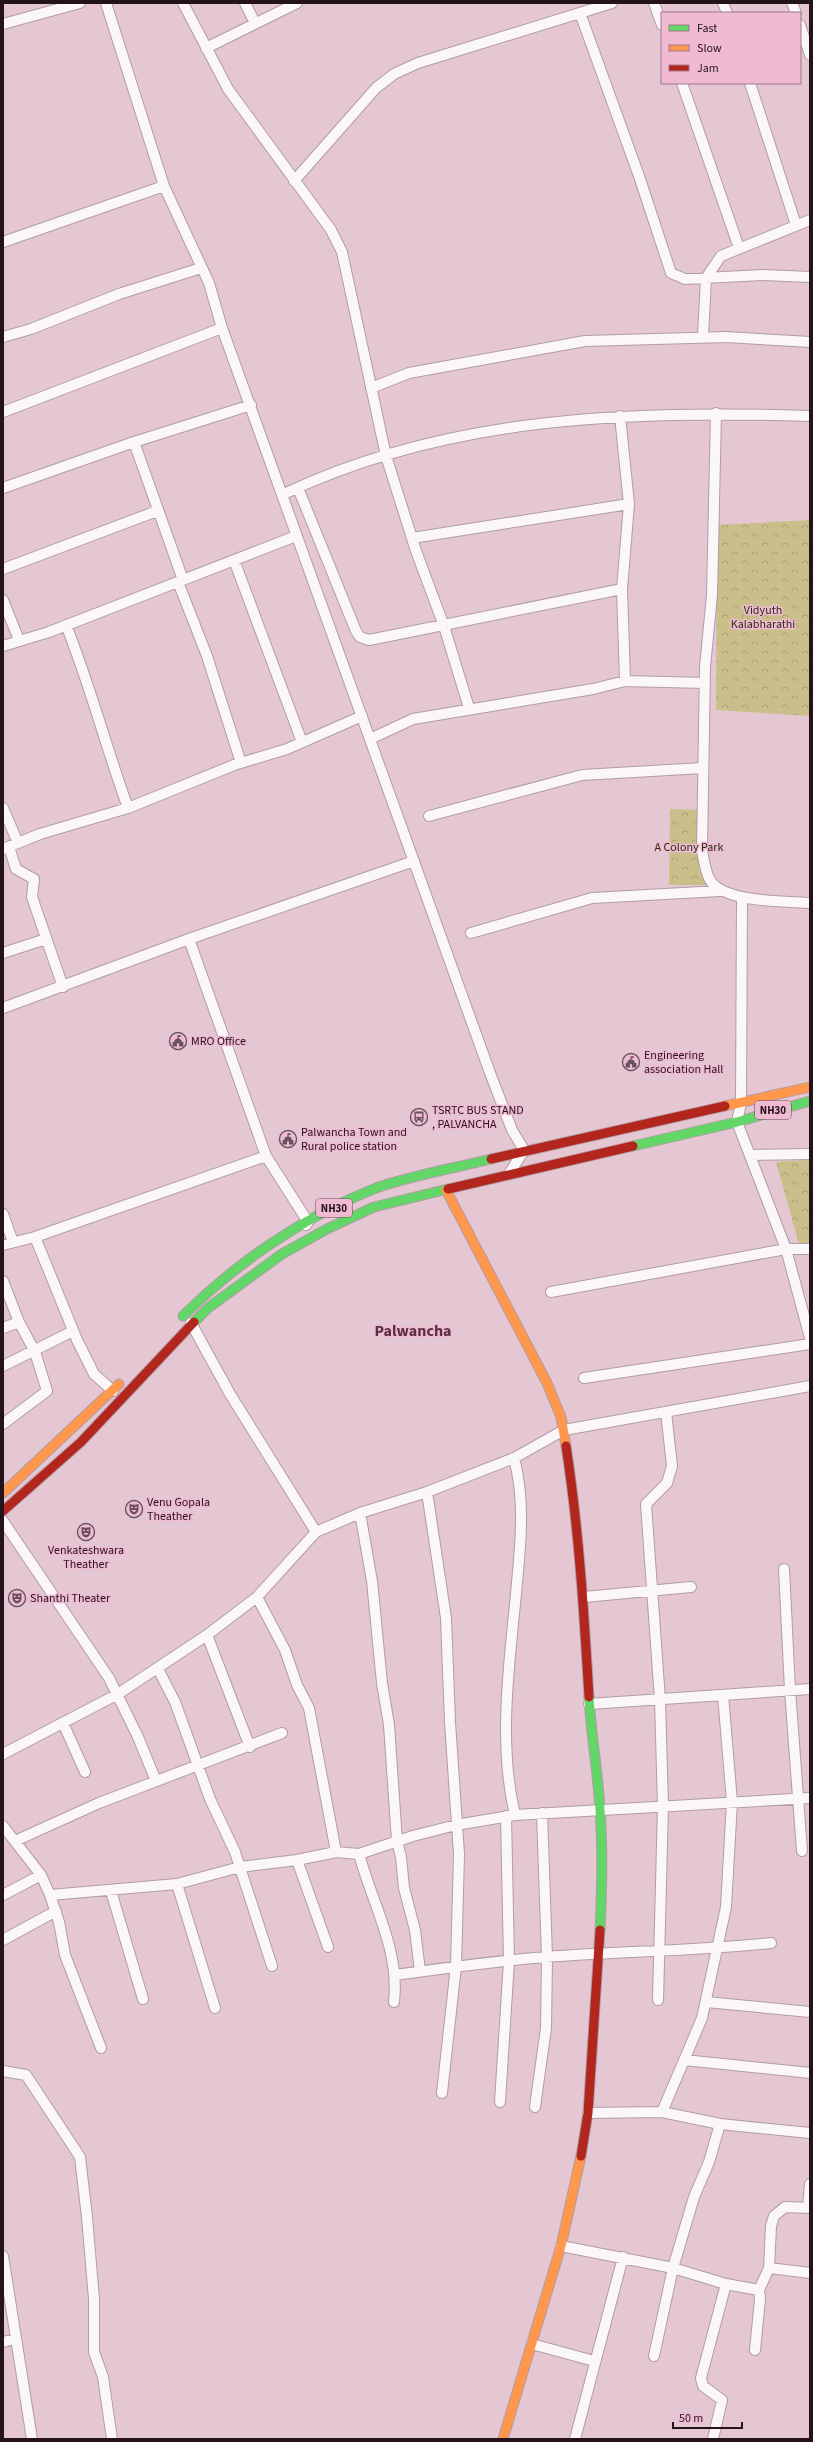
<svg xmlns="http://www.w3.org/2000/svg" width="813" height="2442" font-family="'Source Sans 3',sans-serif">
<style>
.park{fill:url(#park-crowns)}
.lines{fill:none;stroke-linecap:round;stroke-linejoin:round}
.street-casing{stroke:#b29ca5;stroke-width:12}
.fast-casing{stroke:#b29ca5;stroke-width:11}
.slow-casing{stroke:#b29ca5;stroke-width:11}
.jam-casing{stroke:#b29ca5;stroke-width:11}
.street{stroke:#fbf7f8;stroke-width:10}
.fast{stroke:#63d668;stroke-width:9}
.slow{stroke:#ff974d;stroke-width:9}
.jam{stroke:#b3261e;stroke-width:9}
.labels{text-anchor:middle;stroke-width:3;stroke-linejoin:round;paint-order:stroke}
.shield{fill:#f0bbd2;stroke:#624552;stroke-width:1}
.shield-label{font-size:11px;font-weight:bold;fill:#25131b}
.park-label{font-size:12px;fill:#2b2c17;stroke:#f0bbd2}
.poi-label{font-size:12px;fill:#25131b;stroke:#f0bbd2;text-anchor:start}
.district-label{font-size:16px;font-weight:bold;fill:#5a3044;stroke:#f0bbd2}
</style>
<defs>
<pattern id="park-crowns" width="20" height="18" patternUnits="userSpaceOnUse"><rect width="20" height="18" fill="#cabf8a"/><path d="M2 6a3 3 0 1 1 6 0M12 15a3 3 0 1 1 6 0" fill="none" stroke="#ada376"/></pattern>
</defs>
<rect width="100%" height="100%" fill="#e4c7d3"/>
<path class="park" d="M810 520V716L716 710 717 525Z
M670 809 708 810 707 885H669Z
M810 1160V1244H799L776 1162Z"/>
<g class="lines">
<g class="street-casing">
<path id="street" d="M106 3 164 186 209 283 222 328 490 1073 512 1130 524 1150 509 1174
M183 3 228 89 331 230 342 252 386 456 416 551 444 626 469 708
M245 3 255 23
M654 3 662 25
M723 3 727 13
M792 3 796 13
M580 13 639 176 671 273 685 279 763 275 810 277
M3 24 80 3
M800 25 810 55
M206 48 297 3
M682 83 739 248
M750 83 796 225
M294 181 376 88 394 74 418 63 612 3
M3 242 164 186
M3 337 31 329 119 294 201 268
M703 337 706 278 721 256 810 220
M371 388 409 373 585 341 726 337 810 342
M3 412 222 328
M716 413 712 595 705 667 702 851C704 860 705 870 709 878 720 903 785 901 810 903
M620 416 629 504 622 589 625 681
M134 442 251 405
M3 488 134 442 183 580
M298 488 356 631 360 637 369 640 622 589
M286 493C449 416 634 410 810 416
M412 538 629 504
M234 560 302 742
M3 569 157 511
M178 582 207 656 241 763
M3 600 19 640
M66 625C90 685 106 747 128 808
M3 646 49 632 296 536
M370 739 413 719 593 689 625 681 705 683
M3 808 18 843
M429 816 582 775 703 768
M9 847 16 869 34 879 32 897 63 987
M3 849 40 834 128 808 234 765 287 749 362 716
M742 897 741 1103 737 1122 786 1249 810 1338
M471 933 592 898 720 891
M189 939 266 1156 308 1222 306 1225
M3 953 46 939
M3 1008 189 939 414 861
M750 1155 810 1154
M3 1214 13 1242
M35 1237 77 1340 94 1374 113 1391
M3 1245 35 1237 266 1156
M3 1281 19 1322 35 1352 47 1391 3 1424
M551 1292 786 1249H810
M191 1323 230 1394 316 1532
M3 1328 19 1322
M3 1366 73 1331
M584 1378 810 1344
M514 1458C526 1503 520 1548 516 1594 509 1666 498 1744 515 1815
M427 1492 446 1618 450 1722 459 1854 456 1966 442 2093
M360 1513 372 1581 382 1683 389 1725 397 1841 401 1857 404 1888 415 1930 420 1971
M3 1521 109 1678 138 1737 156 1781
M784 1569 790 1690 802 1851
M257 1597 285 1650 297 1685 309 1708 336 1852
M584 1597 691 1587
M207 1635 250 1747
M158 1669 175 1702 210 1799 235 1852 272 1966
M589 1704 810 1689
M63 1723 85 1772
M3 1754 118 1694 207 1635 257 1597 316 1532 360 1513 427 1492 514 1458 564 1430 810 1386
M3 1826 41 1875 50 1895 59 1922 65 1955 101 2048
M15 1841 99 1803 282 1733
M359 1854C372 1903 400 1950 394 2002
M297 1860 328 1947
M177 1884 215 2008
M111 1891 143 1999
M3 1895 41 1875
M50 1895 177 1884 240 1867 297 1860 336 1852 359 1854 413 1836 456 1825 515 1815 810 1798
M3 1940 56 1911
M395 1975C445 1968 495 1961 546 1957 621 1951 696 1951 771 1943
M658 2000 663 1806 660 1700 646 1504 667 1483 672 1466 666 1412
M706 2002 810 2012
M684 2060 810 2073
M3 2071 26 2075 80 2157 87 2217 94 2299V2352L103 2377 112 2439
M500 2102 509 1961 506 1816
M535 2107 546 2028 547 1957 542 1813
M662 2112 702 2018 726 1907 732 1802 723 1695
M588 2113 662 2112 720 2124 810 2133
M808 2208 810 2184
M561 2246 673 2268 726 2284 759 2290
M3 2256 32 2439
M769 2268 810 2273
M3 2342 15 2339
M532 2344 594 2361
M755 2350 760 2299 759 2290 769 2268 771 2226 774 2216 785 2207 810 2208
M654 2356 673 2268 694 2197 709 2162 720 2124
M575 2439 623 2257
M713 2439 722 2400 703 2386 701 2378 726 2284"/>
</g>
<g class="fast-casing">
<path id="fast" d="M633 1146 737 1122 810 1101
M183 1316C237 1262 305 1216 376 1188 410 1176 455 1168 491 1159
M194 1322 208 1308 282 1254 327 1229 374 1207 448 1189
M589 1697C591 1735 598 1772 600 1810 603 1850 602 1890 600 1930"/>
</g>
<g class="slow-casing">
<path id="slow" d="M725 1106 810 1087
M446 1190 547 1383 561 1417 566 1446
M3 1493 119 1384
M503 2439 561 2246 581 2156"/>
</g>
<g class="jam-casing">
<path id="jam" d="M491 1159 725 1106
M448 1189 633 1146
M566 1446C579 1530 584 1613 589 1697
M3 1511 81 1442 194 1322
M581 2156 588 2113 600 1930"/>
</g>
<use href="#street" class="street"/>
<use href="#fast" class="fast"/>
<use href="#slow" class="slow"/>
<use href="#jam" class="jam"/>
</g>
<defs>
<g id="civic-ring" transform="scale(0.9)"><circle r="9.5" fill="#f0bbd2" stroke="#68525b" stroke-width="1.5"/><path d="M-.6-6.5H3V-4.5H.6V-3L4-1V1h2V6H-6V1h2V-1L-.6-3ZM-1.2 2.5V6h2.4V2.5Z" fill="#68525b"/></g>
<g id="bus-ring" transform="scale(0.9)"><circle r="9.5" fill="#f0bbd2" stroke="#68525b" stroke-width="1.5"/><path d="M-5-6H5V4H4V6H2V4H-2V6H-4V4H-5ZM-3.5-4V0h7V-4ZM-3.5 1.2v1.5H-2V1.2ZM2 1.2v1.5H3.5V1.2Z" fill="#68525b"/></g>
<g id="theatre-ring" transform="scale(0.9)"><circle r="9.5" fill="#f0bbd2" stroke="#68525b" stroke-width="1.5"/><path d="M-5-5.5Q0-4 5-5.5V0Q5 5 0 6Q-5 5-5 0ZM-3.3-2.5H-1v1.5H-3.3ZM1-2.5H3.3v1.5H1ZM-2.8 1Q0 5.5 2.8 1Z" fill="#68525b"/></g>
</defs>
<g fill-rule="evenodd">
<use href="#civic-ring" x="178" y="1041"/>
<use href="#civic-ring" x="631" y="1062"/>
<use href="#bus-ring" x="419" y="1117"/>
<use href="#civic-ring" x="288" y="1139"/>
<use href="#theatre-ring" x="134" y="1509"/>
<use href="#theatre-ring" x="86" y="1532"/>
<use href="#theatre-ring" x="17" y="1598"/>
</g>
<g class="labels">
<g class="shield">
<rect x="755" y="1101" width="36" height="18" rx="3"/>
<rect x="316" y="1199" width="36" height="18" rx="3"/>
</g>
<g class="shield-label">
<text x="773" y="1114">NH30</text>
<text x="334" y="1212">NH30</text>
</g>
<g class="park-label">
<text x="763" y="614">Vidyuth<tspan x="763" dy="14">Kalabharathi</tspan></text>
<text x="689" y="851">A Colony Park</text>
</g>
<g class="poi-label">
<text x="191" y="1045">MRO Office</text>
<text x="644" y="1059">Engineering<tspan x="644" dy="14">association Hall</tspan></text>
<text x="432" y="1114">TSRTC BUS STAND<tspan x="432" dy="14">, PALVANCHA</tspan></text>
<text x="301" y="1136">Palwancha Town and<tspan x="301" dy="14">Rural police station</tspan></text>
<text x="147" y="1506">Venu Gopala<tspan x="147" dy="14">Theather</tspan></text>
<text x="86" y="1554" text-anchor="middle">Venkateshwara<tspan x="86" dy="14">Theather</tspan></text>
<text x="30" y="1602">Shanthi Theater</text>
</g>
<g class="district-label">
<text x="413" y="1336">Palwancha</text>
</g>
</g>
<rect width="813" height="2442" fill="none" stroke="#25131b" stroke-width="8"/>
<rect x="661" y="12" width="140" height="72" fill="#f0bbd2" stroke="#9f7889"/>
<rect x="669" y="25" width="20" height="6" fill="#63d668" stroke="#9f7889"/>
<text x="697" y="32" font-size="12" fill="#25131b">Fast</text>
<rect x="669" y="45" width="20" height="6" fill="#ff974d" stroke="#9f7889"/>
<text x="697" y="52" font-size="12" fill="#25131b">Slow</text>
<rect x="669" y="65" width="20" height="6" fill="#b3261e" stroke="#9f7889"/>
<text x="697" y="72" font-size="12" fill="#25131b">Jam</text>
<path d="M673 2422v6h69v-6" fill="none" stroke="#25131b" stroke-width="2"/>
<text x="679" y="2422" font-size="12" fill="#25131b" stroke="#f0bbd2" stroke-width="3" paint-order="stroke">50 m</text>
</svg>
